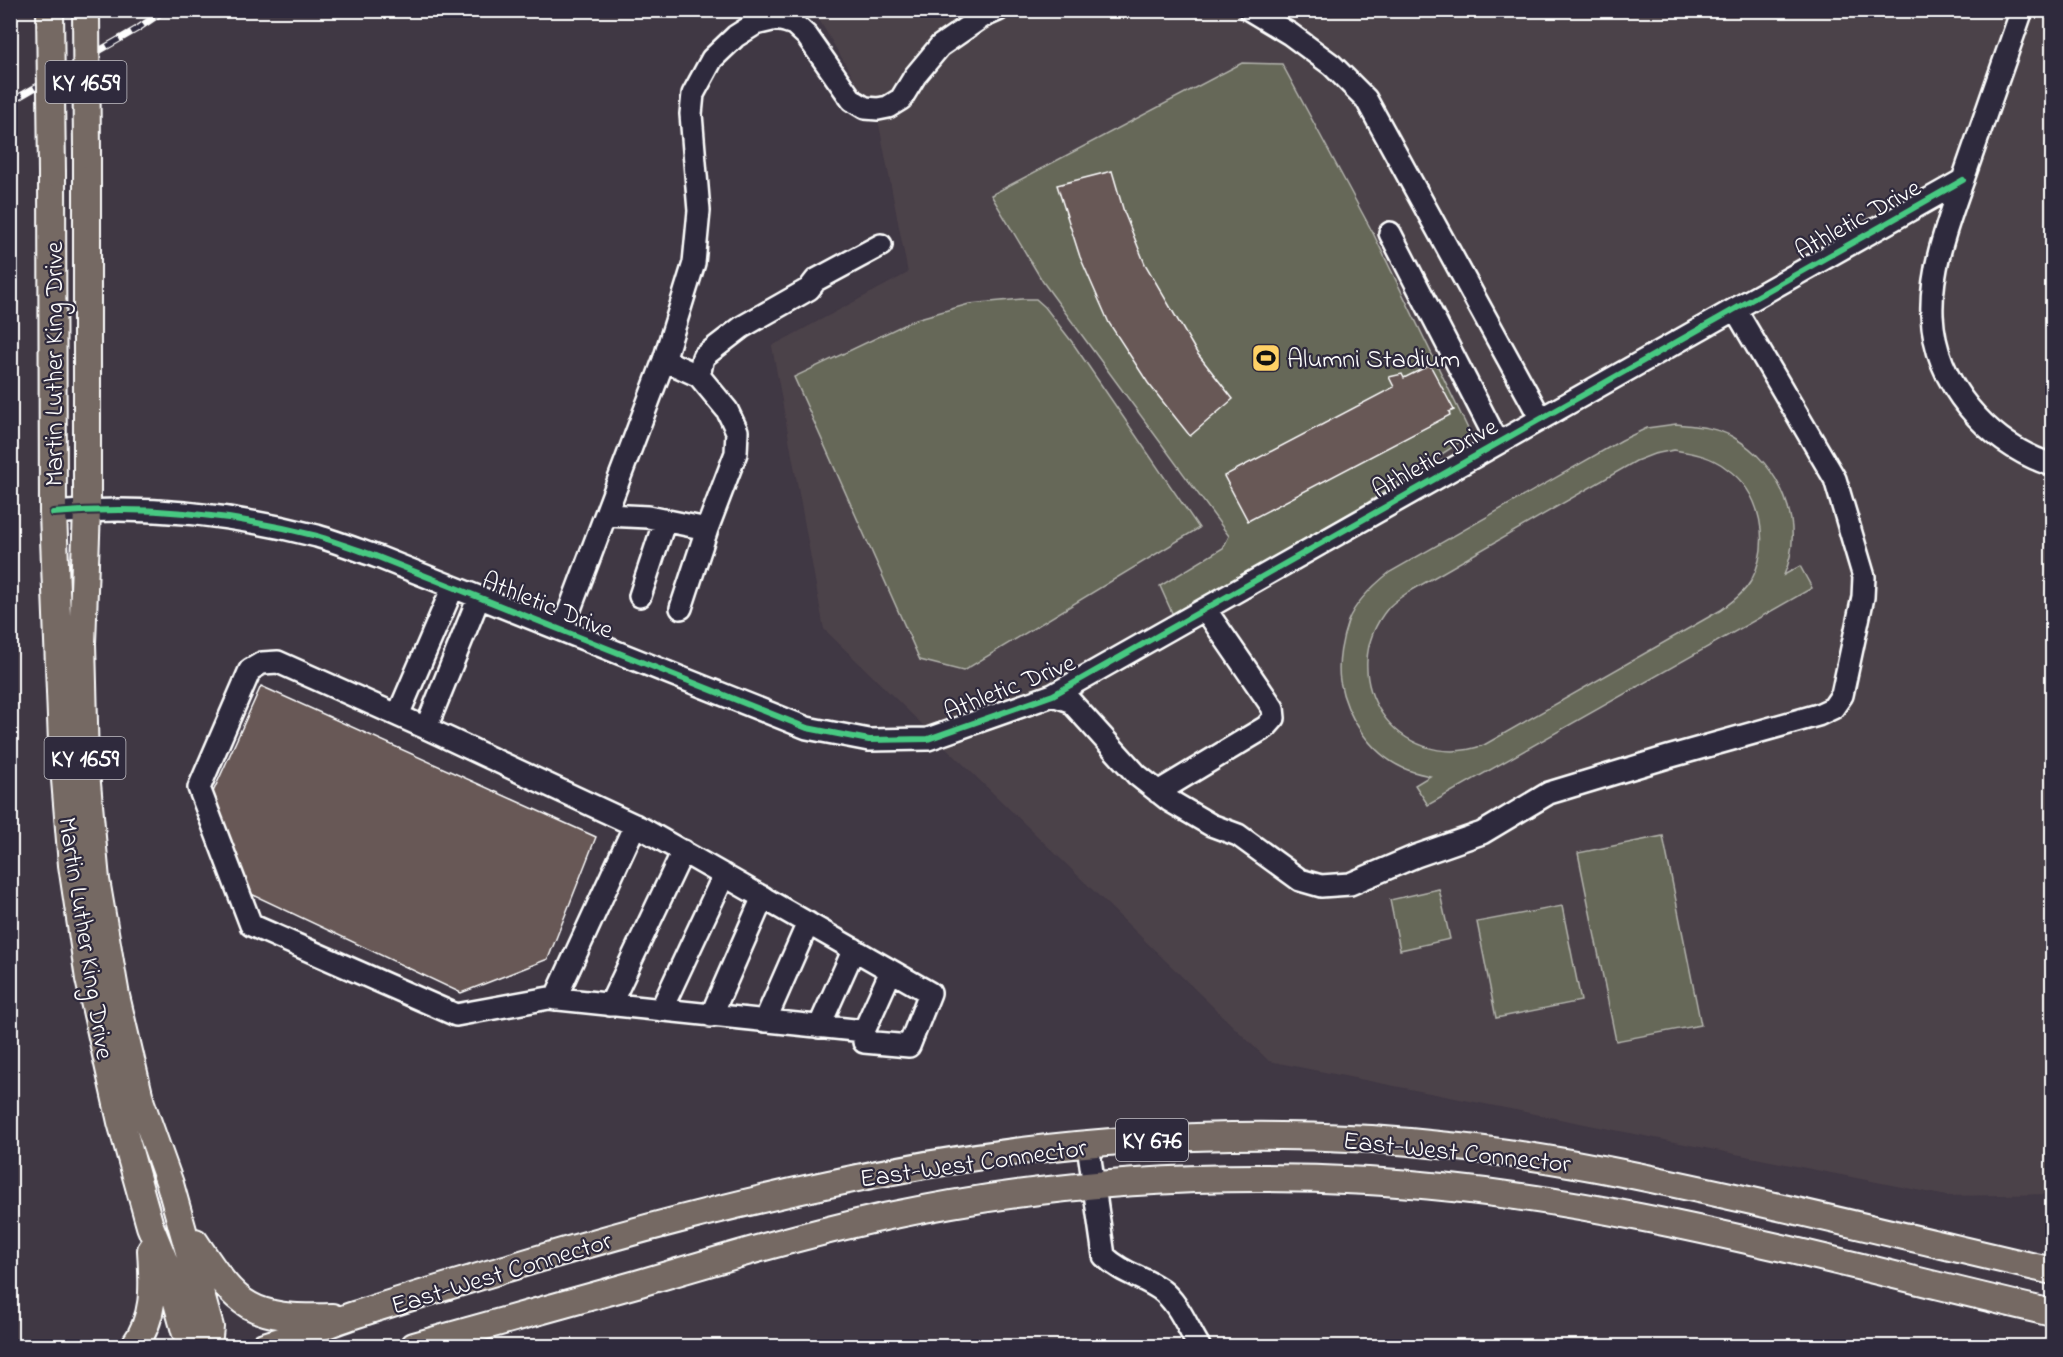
<svg xmlns="http://www.w3.org/2000/svg" width="2063" height="1357" font-family="'Indie Flower',sans-serif">
<style>
.built{fill:#4c4249}
.green{fill:#666759;stroke:#b2b3ac;stroke-width:1.5;fill-rule:evenodd}
.building{fill:#685856;stroke:#fff;stroke-width:1.5}
.lines{fill:none;stroke-linecap:round;stroke-linejoin:round}
.minor-casing{stroke:#fff;stroke-width:26}
.major-casing{stroke:#fff;stroke-width:30}
.minor{stroke:#2f2a3d;stroke-width:21}
.major{stroke:#756964;stroke-width:26}
.rail-casing{stroke:#fff;stroke-width:7}
.rail{stroke:#2f2a3d;stroke-width:4.5;stroke-dasharray:14;stroke-linecap:butt}
.major-bridge-casing{stroke:#fff;stroke-width:30;stroke-linecap:butt}
.major-bridge{stroke:#756964;stroke-width:26}
.cycleway-casing{stroke:#2f2a3d;stroke-width:10}
.cycleway{stroke:#46c982;stroke-width:6}
.labels{text-anchor:middle;stroke-width:4.5;stroke-linejoin:round;paint-order:stroke}
.shield{fill:#2f2a3d;stroke:#c1bfc5;stroke-width:1.5}
.shield-label{font-size:24px;font-weight:bold;fill:#fff}
.street-label{font-size:26px;fill:#fff;stroke:#2f2a3d}
.poi-label{font-size:26px;fill:#fff;stroke:#2f2a3d;text-anchor:start}
</style>
<rect width="100%" height="100%" fill="#403844"/>
<filter id="ink" filterUnits="userSpaceOnUse"><feTurbulence type="fractalNoise" baseFrequency=".0167" numOctaves="2"/><feDisplacementMap in="SourceGraphic" scale="12" xChannelSelector="R" yChannelSelector="G"/><feConvolveMatrix kernelMatrix="1 2 1 2 8 2 1 2 1" color-interpolation-filters="sRGB"/></filter>
<g filter="url(#ink)">
<path class="built" d="M814 11H2052V1194L1947 1196 1269 1061 824 629 772 346 908 273 878 119Z"/>
<path class="green" d="M1242 63 1282 64 1373 233 1471 435 1367 503 1173 615 1160 586 1223 548 1229 536 1043 282 991 195Z
M1022 299H1036L1045 307 1072 342 1199 528 963 671 920 660 794 377 916 319 969 304Z
M1676 424C1695 426 1716 427 1733 437 1781 465 1806 524 1784 575L1800 566 1812 588 1428 805 1415 785 1430 776C1421 774 1411 772 1403 768 1370 753 1346 716 1340 681 1337 663 1342 638 1348 621 1355 603 1375 584 1390 572L1622 440 1647 428ZM1674 450C1693 453 1711 456 1726 468 1762 493 1771 543 1751 581 1744 593 1733 601 1721 610L1484 745C1398 776 1330 677 1389 607 1394 602 1401 597 1407 593L1636 461 1654 454Z
M1663 836 1701 1025 1616 1041 1578 853Z
M1439 889 1450 939 1400 950 1390 900Z
M1562 906 1581 1001 1496 1018 1477 922Z"/>
<path class="building" d="M1112 171 1124 212 1145 264 1197 353 1233 399 1190 436 1148 383 1109 323 1080 257 1057 185Z
M1430 365 1454 410 1449 412 1450 415 1248 521 1224 476 1394 387 1389 377 1402 374 1404 378Z
M261 686 596 837 548 959 461 993 247 892 208 803Z"/>
<g class="lines">
<g class="minor-casing">
<path id="minor" d="M1250 10 1290 34 1332 65 1366 99 1541 419
M2022 10C2004 62 1986 114 1968 165 1952 213 1930 263 1932 315 1935 384 1988 444 2052 465
M1390 233 1498 443
M699 376 703 357 742 327 809 289 816 280 881 245
M53 513C141 505 232 514 317 536 337 542 358 550 378 557L807 728 869 740 928 739 1053 695 1963 180
M606 515 648 517 707 529 736 453 737 431 727 410 699 376 664 360
M640 596 665 520
M681 608 707 529
M562 630 664 360 694 263 699 211 691 114 693 94 712 59 736 36 755 24 776 19 785 21 794 24 807 36 852 100 865 108 878 109 888 107 901 99 915 76 940 46 982 17 998 10
M278 662 426 728 643 829 930 993 909 1046 864 1042V1031L549 998 456 1015 251 925 199 788 250 670 262 663Z
M1053 695 1070 701 1137 775 1170 801 1211 825 1238 835 1300 880 1321 886 1350 884 1416 856 1482 833 1549 793 1668 757 1818 715 1833 708 1842 695 1863 597 1864 577 1835 479 1735 309
M398 715 453 587
M426 728 479 597
M1158 792 1266 727 1274 718 1273 708 1205 609
M555 999 635 825
M610 1005 683 851
M661 1010 724 875
M711 1016 763 897
M765 1021 808 923
M819 1027 854 949
M864 1031 891 971
M1088 1145 1104 1256C1123 1274 1141 1276 1160 1289 1179 1303 1187 1327 1199 1346"/>
</g>
<g class="major-casing">
<path id="major" d="M87 154V510L82 643 85 762 96 880 116 996 141 1103 170 1184 210 1327 208 1346
M52 173 53 513 62 743 72 865 89 979 121 1122 150 1226 168 1270 185 1331 195 1346
M195 1242C239 1309 250 1319 332 1317
M134 1346C156 1316 153 1285 151 1250
M264 1346C293 1338 322 1326 351 1316 406 1298 462 1282 518 1265 620 1234 724 1206 829 1184 1034 1139 1250 1123 1459 1147 1551 1157 1640 1176 1730 1196 1838 1220 1945 1246 2052 1271
M414 1346C489 1325 565 1304 640 1283 721 1259 802 1235 884 1217 1042 1183 1207 1172 1368 1181 1601 1194 1827 1261 2052 1313"/>
</g>
<use href="#minor" class="minor"/>
<use href="#major" class="major"/>
<g class="rail-casing">
<path id="rail" d="M10 102 137 29 165 10"/>
</g>
<use href="#rail" class="rail"/>
<g class="major-bridge-casing">
<path id="major-bridge" d="M50 10 52 173
M86 10 87 154"/>
</g>
<use href="#major-bridge" class="major-bridge"/>
<g class="cycleway-casing">
<path id="cycleway" d="M53 513C141 505 232 514 317 536 337 542 358 550 378 557L807 728 869 740 928 739 1053 695 1963 180"/>
</g>
<use href="#cycleway" class="cycleway"/>
</g>
</g>
<defs>
<g id="stadium-square" transform="scale(1.5)"><rect x="-9" y="-9" width="18" height="18" rx="4" fill="#ffd166" stroke="#2f2a3d"/><path d="M0-5a6.5 5 0 1 0 0 10a6.5 5 0 1 0 0-10ZM-3.5-1.8h7v3.6h-7Z" fill="#111"/></g>
</defs>
<g fill-rule="evenodd">
<use href="#stadium-square" x="1266" y="358"/>
</g>
<g class="labels">
<g class="shield">
<rect x="45.5" y="61" width="81" height="42" rx="4.5"/>
<rect x="44.5" y="737" width="81" height="42" rx="4.5"/>
<rect x="1116" y="1119" width="72" height="42" rx="4.5"/>
</g>
<g class="shield-label">
<text x="86" y="90">KY 1659</text>
<text x="85" y="766">KY 1659</text>
<text x="1152" y="1148">KY 676</text>
</g>
<g class="street-label">
<text transform="translate(1857 218) rotate(-29)" y="9">Athletic Drive</text>
<text transform="translate(53 364) rotate(-90)" y="9">Martin Luther King Drive</text>
<text transform="translate(1434 457) rotate(-29)" y="9">Athletic Drive</text>
<text transform="translate(548 604) rotate(22)" y="9">Athletic Drive</text>
<text transform="translate(1009 686) rotate(-22)" y="9">Athletic Drive</text>
<text transform="translate(87 938) rotate(81)" y="9">Martin Luther King Drive</text>
<text transform="translate(1457 1151) rotate(6)" y="9">East-West Connector</text>
<text transform="translate(973 1162) rotate(-8)" y="9">East-West Connector</text>
<text transform="translate(501 1272) rotate(-17)" y="9">East-West Connector</text>
</g>
<g class="poi-label">
<text x="1287" y="367">Alumni Stadium</text>
</g>
</g>
<rect width="2063" height="1357" fill="none" stroke="#2f2a3d" stroke-width="36"/>
<rect x="18" y="18" width="2027" height="1321" fill="none" stroke="#fff" stroke-width="2" filter="url(#ink)"/>
</svg>
